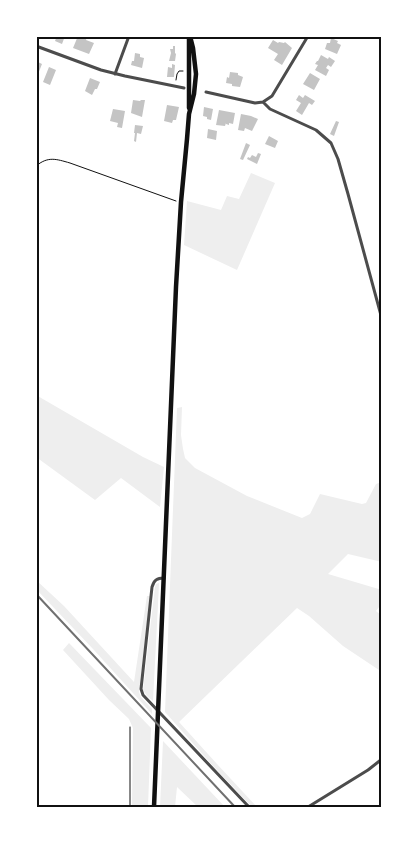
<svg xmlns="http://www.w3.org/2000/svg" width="418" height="843" font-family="Barlow,sans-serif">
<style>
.green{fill:#eee}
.building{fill:#c4c4c4}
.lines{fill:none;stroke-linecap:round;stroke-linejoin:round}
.path{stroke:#111;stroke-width:1}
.minor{stroke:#4c4c4c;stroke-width:3}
.secondary{stroke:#111;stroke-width:4.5}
.rail{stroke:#707070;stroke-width:2}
.neatline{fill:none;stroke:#111;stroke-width:2}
</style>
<rect width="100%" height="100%" fill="#fff"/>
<path class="green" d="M251 173 275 183 237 270 184 245 187 201 221 210 227 196 239 199Z
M36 395 143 457 164 467 160 507 121 478 95 500 36 457Z
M182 407 181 435 183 449 185 458 195 468 247 496 302 518 310 514 320 494 362 504 366 503 376 484 382 482V562L348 554 328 574 382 590V603L376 611 382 616V672L343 646 309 616 297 608 179 722 217 764 257 807H252L214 767 165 712 177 408Z
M36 580 64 606 134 682 147 596H150L139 692 141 697 152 709V714L93 649 36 589Z
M159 583V585L153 701 147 696 143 690 155 587 156 584Z
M69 643 151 728 148 807H132L133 728 129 719 109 700 63 650Z
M163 741 225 807H198L177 787 175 807H160Z"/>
<path class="building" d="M57 36H65L62 44 55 41Z
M78 36H87L86 40 94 43 89 54 73 48Z
M331 38 338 41 337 43 341 45 337 54 325 49 327 43H330Z
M273 40 278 43 279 42 284 43 285 42 292 48 282 65 274 60 278 54 268 48Z
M173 46H175V53L176 54 175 61H169L171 53 170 49H173Z
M135 53 140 54V57L144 58 142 68 131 65 132 61H134Z
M321 55 328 59 329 57 335 61 331 67 328 65 326 68 329 70 326 76 315 70 318 65 315 64 317 61H318Z
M36 61 42 64 36 79Z
M172 64 175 65 174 77H167L168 67 172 68Z
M49 67 56 70 50 85 43 82Z
M230 72 238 73V75L243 77 240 87 232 86V84L226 83 227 77 229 78Z
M310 73 320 79 314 90 303 84Z
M90 78 100 82 97 89H95L92 95 85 91Z
M299 95 303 98 305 95 315 101 312 105 309 103 302 115 296 111 301 103 296 100Z
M133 100 140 101 141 100H145L142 117 131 113Z
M167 105 179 107 176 120H173L172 123 164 121Z
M204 107 213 109 211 120 207 119V117L203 116Z
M113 109 125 111 122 128 117 127 118 123 110 121Z
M219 110 235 113 233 124 229 123V125L226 124V123L225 126 216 125Z
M241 114 251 116 258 119 252 131 245 128 244 131 238 130Z
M336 121 339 122 334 136 330 134Z
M135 125 143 126 141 134 137 133 136 142 134 141 135 133H134Z
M208 129 217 131 216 140 207 138Z
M269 136 278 141 275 148 265 144Z
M246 143 250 145 243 160 240 159Z
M258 153 261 154 257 164 247 159 248 157 250 158 252 155 256 157Z"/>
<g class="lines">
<path class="path" d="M176 80 177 74 179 71H183
M36 166C48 156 56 159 70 163L176 201
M130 807V727"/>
<path class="minor" d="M36 46 101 70 125 76 184 88
M115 74 129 36
M206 92 255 103 263 102 272 96 308 36
M263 102 270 109 316 130 331 143 338 159 348 194 382 319
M164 578C157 578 154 580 152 587L141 689 143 695 249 807
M308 807 368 770 382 759"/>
<path class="secondary" d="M189 108V38
M154 807 176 287 181 202 187 139 189 114 194 94 196 74 193 48 190 36"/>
<path class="rail" d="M36 594 235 807"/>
</g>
<rect width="418" height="843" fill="none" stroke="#ffffff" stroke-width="75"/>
<rect x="38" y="38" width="342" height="768" class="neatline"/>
</svg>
